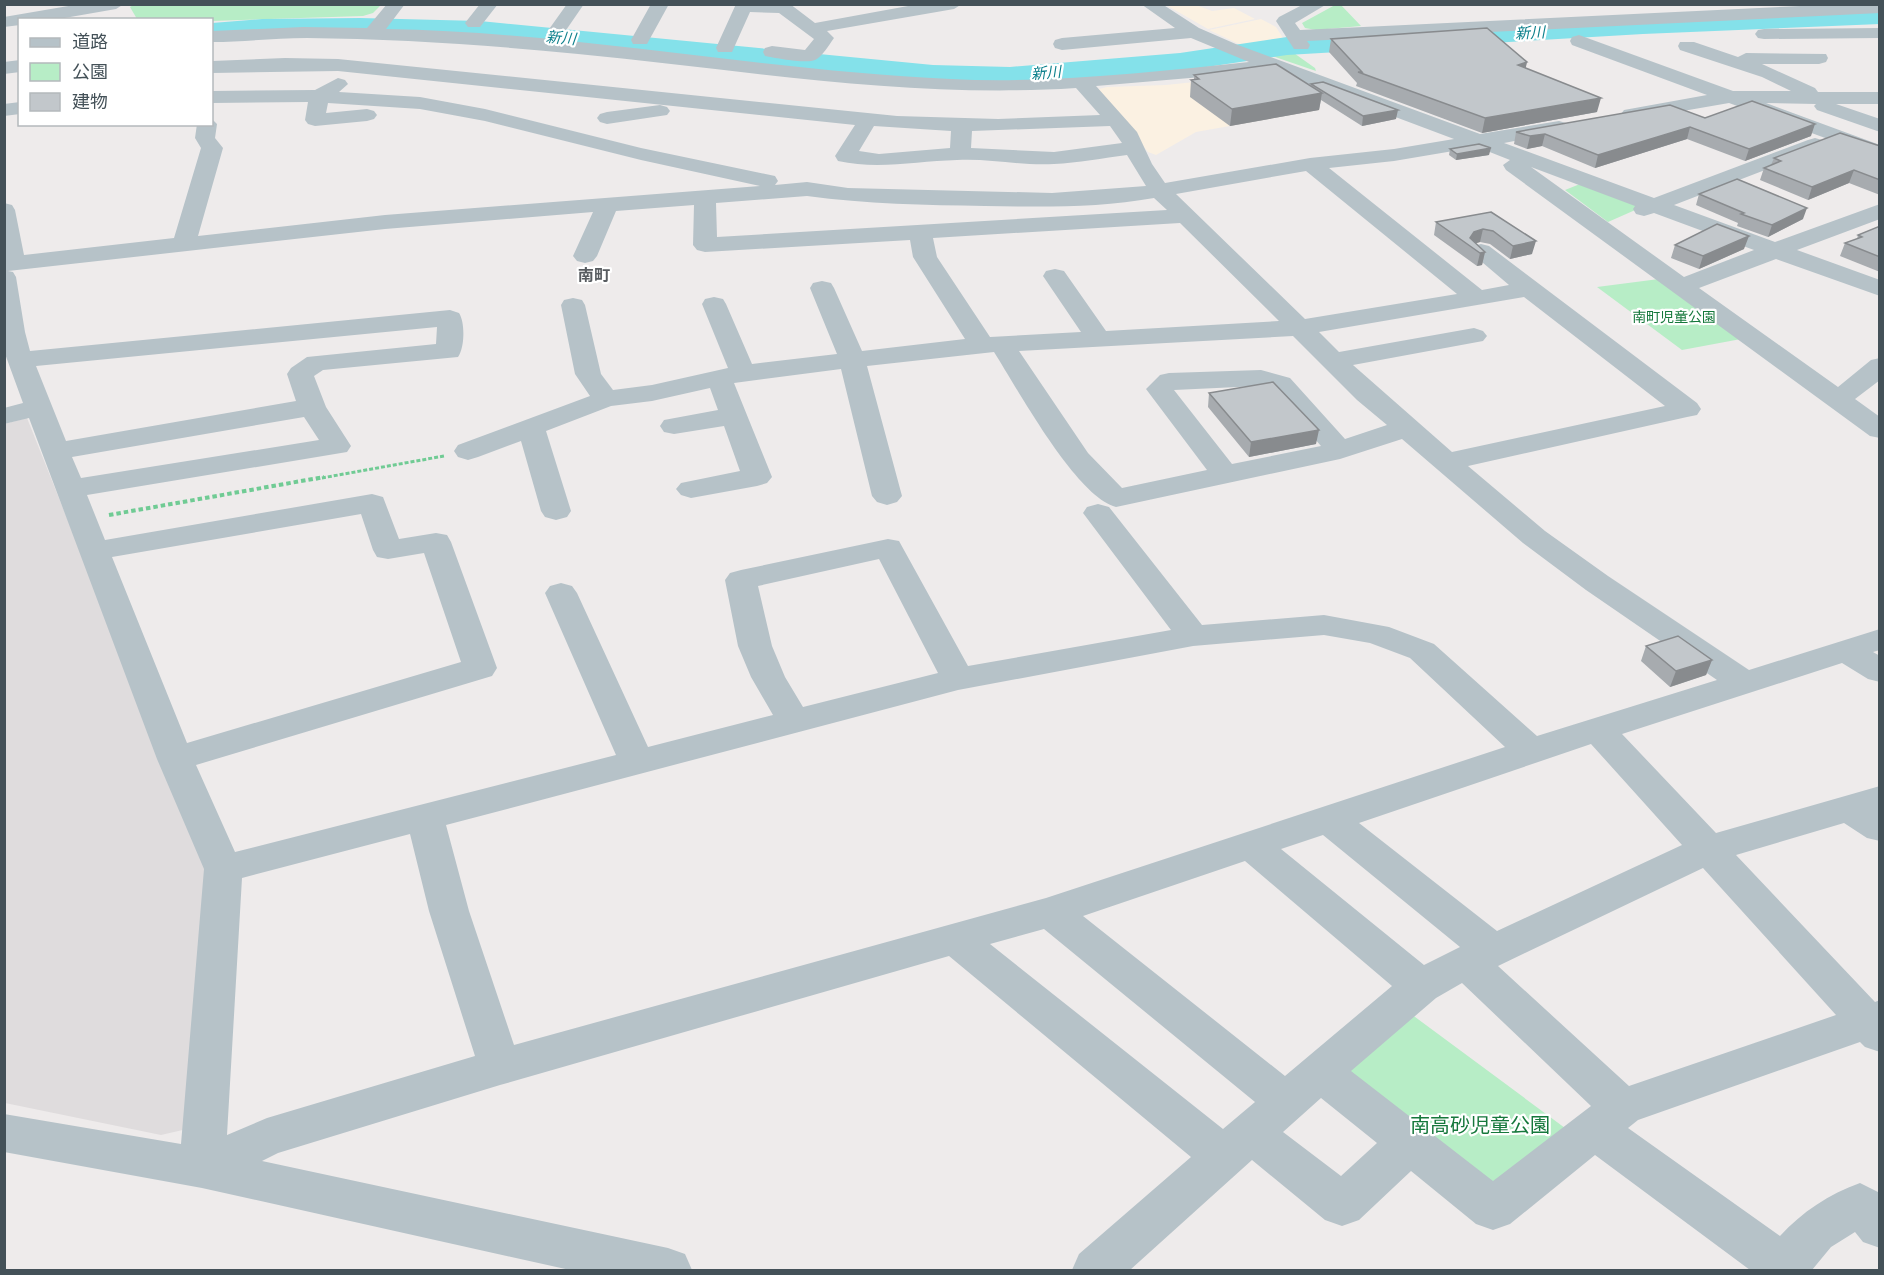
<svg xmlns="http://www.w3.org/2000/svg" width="1884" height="1275" font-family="Signika,'Noto Sans JP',sans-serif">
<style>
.commercial{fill:#fbf1e2}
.education{fill:#dfdcdd}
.green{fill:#b7edc6}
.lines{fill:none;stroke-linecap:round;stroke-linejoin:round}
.river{fill:#84e1ea;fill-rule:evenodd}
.path-far1{stroke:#70cb94;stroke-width:3;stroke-dasharray:4 2;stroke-linecap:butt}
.path{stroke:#70cb94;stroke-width:4;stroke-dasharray:4.5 3;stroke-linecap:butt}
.minor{fill:#b6c2c8;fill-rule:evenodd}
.wall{fill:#a7abaf}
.shaded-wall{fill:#888b8e}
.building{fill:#c2c7cb;stroke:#888b8e;stroke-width:1.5}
.labels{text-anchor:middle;stroke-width:4.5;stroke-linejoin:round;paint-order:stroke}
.far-park-label{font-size:14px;fill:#16783c;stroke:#fff}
.far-water-label{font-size:15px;font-style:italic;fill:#0d808c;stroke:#fff}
.far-quarter-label{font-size:16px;font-weight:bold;fill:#585c60;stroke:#fff}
.near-park-label{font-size:20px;fill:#16783c;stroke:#fff}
</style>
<rect width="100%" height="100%" fill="#eeebeb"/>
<path class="commercial" d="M1166 5H1196L1212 11 1234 8 1255 19 1208 29Z
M1261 19 1276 27 1283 38 1241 45 1209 30Z
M1270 74 1297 79 1326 90 1298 95 1319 110 1196 132 1156 155 1148 152 1100 95 1099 89 1107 87 1166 85Z"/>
<path class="education" d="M27 418 207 869 187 1129 161 1135 5 1103 4 424Z"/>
<path class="green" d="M135 4H381V5L373 13 363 16 212 21 137 19 130 7Z
M1335 5H1341L1361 26 1316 30 1305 28 1302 23Z
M1291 51 1315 68 1316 71 1266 54Z
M1580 184 1642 207 1608 222 1565 190Z
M1659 279 1741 339 1682 350 1597 287Z
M1407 1011 1565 1128 1486 1191 1337 1074Z"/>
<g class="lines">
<path class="river" d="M1880 7V24L1643 34 1287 55 1180 71 1010 85 933 83 480 39 360 36 262 37 212 41V23L262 19 360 18 480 21 933 65 1010 67 1180 53 1287 37 1643 16Z"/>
<path class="path-far1" d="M316 479 444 456"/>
<path class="path" d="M109 515 324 477"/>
<path class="minor" d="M80 4H124L116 9 53 20H20V25L4 27V17Z
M387 4H405L386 29C575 32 762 71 951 79 1048 84 1152 72 1249 62L1191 38 1062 50 1055 48 1053 44 1055 40 1062 38 1175 28 1141 4H1162L1199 28 1238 45 1480 134 1559 121 1566 123 1569 127 1566 131 1504 143 1654 198 1808 140 1815 138 1822 140 1825 144 1822 148 1674 205 1775 242 1880 204V219L1797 250 1880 280V296L1776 259 1699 288 1838 387 1871 360 1880 358V380L1855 399 1880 417V438L1870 436 1506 170 1503 165 1510 160 1477 147 1394 161 1329 168 1482 290 1509 285 1469 251 1473 246 1481 244 1489 246 1697 403 1701 409 1697 415 1687 417 1468 466 1545 531 1608 576 1749 670 1880 629V650L1873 652 1880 656V682L1868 679 1842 663 1622 734 1716 833 1880 786V841L1867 838 1844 823 1736 855 1875 1002 1880 1000V1052L1865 1047 1860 1042 1638 1120 1628 1128 1780 1236C1802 1212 1829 1194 1860 1183L1880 1193V1248L1863 1242 1855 1232 1831 1247 1812 1270H1750L1595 1155 1510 1224 1493 1230 1476 1224 1411 1171 1359 1220 1342 1226 1325 1220 1252 1160 1130 1270H1072L1079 1254 1191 1157 949 956 500 1085 278 1153 262 1161 668 1248 685 1254 692 1270H570L202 1188 4 1152V1114L181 1144 204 869 157 759 29 418 4 424V408L23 403 4 351V203L12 205 15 210 24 255 174 238 201 148 195 138 197 124H212V119L217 124 215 138 223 148 198 236 385 215 760 186 641 160 485 121 420 109 328 103 326 113 367 109 374 111 377 115 374 119 367 121 315 126 308 124 305 120 308 102 212 103V91L315 90 338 78 345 80 348 84 339 92 420 97 485 109 641 148 775 176 778 181 775 185 807 182 848 188 1052 193 1146 186 1127 155C1103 158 1078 163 1054 164 1022 166 988 158 957 160 917 161 878 170 838 161L835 156 855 125 338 71 212 73V61L285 58 338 59 897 116 998 119 1100 115 1076 88C909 99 744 70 578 54 488 45 397 39 307 38 275 38 243 42 212 42V31L303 27 367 28ZM1273 71 1454 139 1394 149 1310 158 1165 183 1152 164 1137 132 1096 86ZM874 126 951 131 950 148 879 154 859 151ZM1110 126 1122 143 1054 152 971 148 972 131ZM1531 167 1635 206 1633 209 1636 214 1644 216 1654 213 1754 250 1684 277ZM1306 171 1457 294 1305 319 1176 194ZM807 196C866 204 926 205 985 206 1042 207 1099 208 1154 198L1167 210 717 237 716 203ZM694 205 693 245 697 250 705 252 910 240 913 257 965 339 862 351 834 288 831 283 822 281 813 283 810 288 837 354 752 364 726 304 723 299 714 297 705 299 702 304 728 368 652 385 613 390 601 374 585 305 582 300 573 298 564 300 561 305 575 374 590 396 458 445 454 451 458 457 468 460 478 457 521 441 541 511 545 517 556 520 567 517 571 511 546 431 611 406 652 401 710 388 718 410 664 420 660 426 664 432 674 434 724 426 740 471 681 483 676 489 681 495 691 498 757 486 767 483 772 477 734 383 841 369 872 496 877 502 887 505 897 502 902 496 867 366 994 352C1017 388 1076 497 1116 507L1340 459 1402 439 1523 543 1586 590 1717 680 1537 736 1434 644 1389 627 1324 615 1202 625 1109 507 1098 504 1087 507 1083 513 1171 630 968 666 899 541 888 539 741 570 730 573 725 580 738 646 751 677 773 715 648 747 577 593 572 586 561 583 550 586 545 593 616 755 235 852 196 765 492 676 497 668 451 542 447 535 436 533 399 539 383 497 372 494 105 540 87 495 347 452 351 446 326 407 314 376 323 370 458 357C465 347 465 322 459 313L450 310 30 351 25 332 16 277 13 272 8 271 385 229 593 212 573 256 577 261 585 263 593 261 597 256 616 211ZM1180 223 1279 321 1106 331 1064 271 1055 269 1046 271 1043 276 1081 332 990 337 937 257 933 238ZM1524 297 1665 406 1452 452 1353 365 1483 341 1487 336 1483 331 1474 328 1339 352 1319 332ZM437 327 436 344 307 357 291 368 287 374 296 401 66 441 36 366ZM1293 336 1357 400 1387 425 1345 439 1290 378 1261 370 1169 373 1160 375 1146 389 1207 470 1122 488 1088 453 1019 351ZM1259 386 1272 390 1321 446 1232 464 1174 390ZM304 417 319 440 81 478 72 457ZM361 514 373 550 377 557 388 559 424 553 461 662 187 743 112 557ZM879 559 938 673 803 707 785 677 772 646 758 586ZM1324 635 1370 643 1410 658 1505 747 1046 898 514 1045 469 911 446 825 958 690 1193 646ZM1591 744 1682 845 1497 931 1359 823ZM410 834 429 911 475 1056 267 1118 227 1135 242 878ZM1323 835 1460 947 1424 965 1281 849ZM1245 861 1392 986 1285 1076 1083 916ZM1703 868 1836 1015 1629 1086 1498 966ZM1044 929 1255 1102 1223 1129 990 944ZM1462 983 1591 1106 1493 1181 1351 1071 1436 998ZM1321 1098 1377 1143 1341 1176 1283 1132Z
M480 4H498L480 27H468L465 23Z
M567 4H584L562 36H550L547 32Z
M651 4H669L647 44H633L631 40Z
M736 4H790L815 23 919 4H962L954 9 827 31 834 38C829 45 822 57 815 60 807 64 775 58 765 56L763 52 765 48 772 46 805 50 814 39 779 13 750 12 732 52H718L716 48Z
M1304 4H1327L1295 23 1300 30 1842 4H1880V13L1307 41 1310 45 1308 49H1294L1276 21 1279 17Z
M1880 28V38L1764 39 1758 38 1755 34 1758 30 1764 29Z
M1579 35 1733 91H1791L1762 77 1680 50 1678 46 1680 42H1694L1738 57 1746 53 1826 54 1828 58 1826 62 1819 64H1762L1815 88 1818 92H1880V104H1836L1880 119V132L1817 110 1814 106 1816 104 1766 103 1880 145V158L1729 103 1631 120 1624 118 1621 114 1624 110 1707 95 1572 45 1570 41 1572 37Z
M20 60V72L4 74V62Z
M20 102V114L4 116V104Z
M660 105 667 107 670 111 667 115 607 124 600 122 597 118 600 114 607 112Z"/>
</g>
<path class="wall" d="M1331 39 1527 62 1525 68 1597 112 1482 133 1356 86 1357 83 1329 52Z
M1194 75 1311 86V84L1396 119 1362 126 1321 100 1319 110 1230 126 1190 97 1191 80H1194Z
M1705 118 1811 136 1745 161 1687 139 1595 168 1542 146 1527 149 1514 144 1516 132Z
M1880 146V195L1849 183 1808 200 1760 180 1764 168 1771 165 1774 158Z
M1450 149 1489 155 1456 160 1449 155Z
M1699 194 1803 219 1768 237 1737 226 1738 223 1696 205Z
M1491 212 1532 254 1510 259 1490 244 1480 242 1475 243 1485 252 1482 265 1477 266 1434 235 1436 222Z
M1880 226V272L1840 256 1845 243 1857 239 1858 235Z
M1675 245 1744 249 1699 269 1671 258Z
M1209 393 1316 444 1249 457 1208 407Z
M1646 646 1712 660 1706 675 1670 687 1641 661Z"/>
<path class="shaded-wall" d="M1527 62 1524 76 1518 65Z
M1322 93 1319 110 1230 126 1232 109Z
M1601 98 1597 112 1482 133 1485 118Z
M1398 110 1396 119 1362 126 1363 116Z
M1815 124 1811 136 1745 161 1749 149Z
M1690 127 1687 139 1595 168 1598 155Z
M1545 134 1542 146 1527 149 1530 136Z
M1491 148 1489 155 1456 160 1457 154Z
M1854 170 1849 183 1808 200 1812 187Z
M1807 208 1803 219 1768 237 1772 225Z
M1483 229 1480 242 1471 245 1470 238 1474 232Z
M1749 236 1744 249 1699 269 1703 256Z
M1536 241 1532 254 1510 259 1513 246Z
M1485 252 1482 265 1477 266 1480 253Z
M1319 430 1316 444 1249 457 1251 442Z
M1712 660 1706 675 1670 687 1676 671Z"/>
<path class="building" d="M1487 28 1527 62 1518 65 1601 98 1485 118 1358 72H1362L1331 39Z
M1276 64 1322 93 1232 109 1191 80 1199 79 1194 75Z
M1323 82 1398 110 1363 116 1311 84Z
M1752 101 1815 124 1749 149 1690 127 1598 155 1545 134 1530 136 1516 132 1670 105 1705 118Z
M1840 133 1880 146V180L1854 170 1812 187 1764 168 1781 161 1774 158Z
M1479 144 1491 148 1457 154 1450 149Z
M1737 179 1807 208 1772 225 1741 214 1744 213 1699 194Z
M1491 212 1536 241 1513 246 1493 231 1483 229 1474 232 1470 238 1485 252 1480 253 1436 222Z
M1717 224 1749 236 1703 256 1675 245Z
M1880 226V257L1845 243 1862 237 1858 235Z
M1273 382 1319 430 1251 442 1209 393Z
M1678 636 1712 660 1676 671 1646 646Z"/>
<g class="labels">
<g class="far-park-label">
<text x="1674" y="322">南町児童公園</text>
</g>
<g class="far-water-label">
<text transform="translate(1530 33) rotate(-3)" y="5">新川</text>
<text transform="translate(561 38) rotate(5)" y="5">新川</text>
<text transform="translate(1046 73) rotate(-5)" y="5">新川</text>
</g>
<g class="far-quarter-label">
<text x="594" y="281">南町</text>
</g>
<g class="near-park-label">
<text x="1480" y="1132">南高砂児童公園</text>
</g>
</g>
<rect width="1884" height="1275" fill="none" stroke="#445158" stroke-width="12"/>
<rect x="18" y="18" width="195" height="108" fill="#ffffff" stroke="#b4b9bc" stroke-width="1.5"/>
<rect x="30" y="38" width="30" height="9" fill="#b6c2c8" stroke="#b4b9bc" stroke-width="1.5"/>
<text x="72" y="48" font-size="18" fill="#445158">道路</text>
<rect x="30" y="63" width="30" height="18" fill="#b7edc6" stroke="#b4b9bc" stroke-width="1.5"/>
<text x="72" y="78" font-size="18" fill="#445158">公園</text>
<rect x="30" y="93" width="30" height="18" fill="#c2c7cb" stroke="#b4b9bc" stroke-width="1.5"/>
<text x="72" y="108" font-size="18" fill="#445158">建物</text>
</svg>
